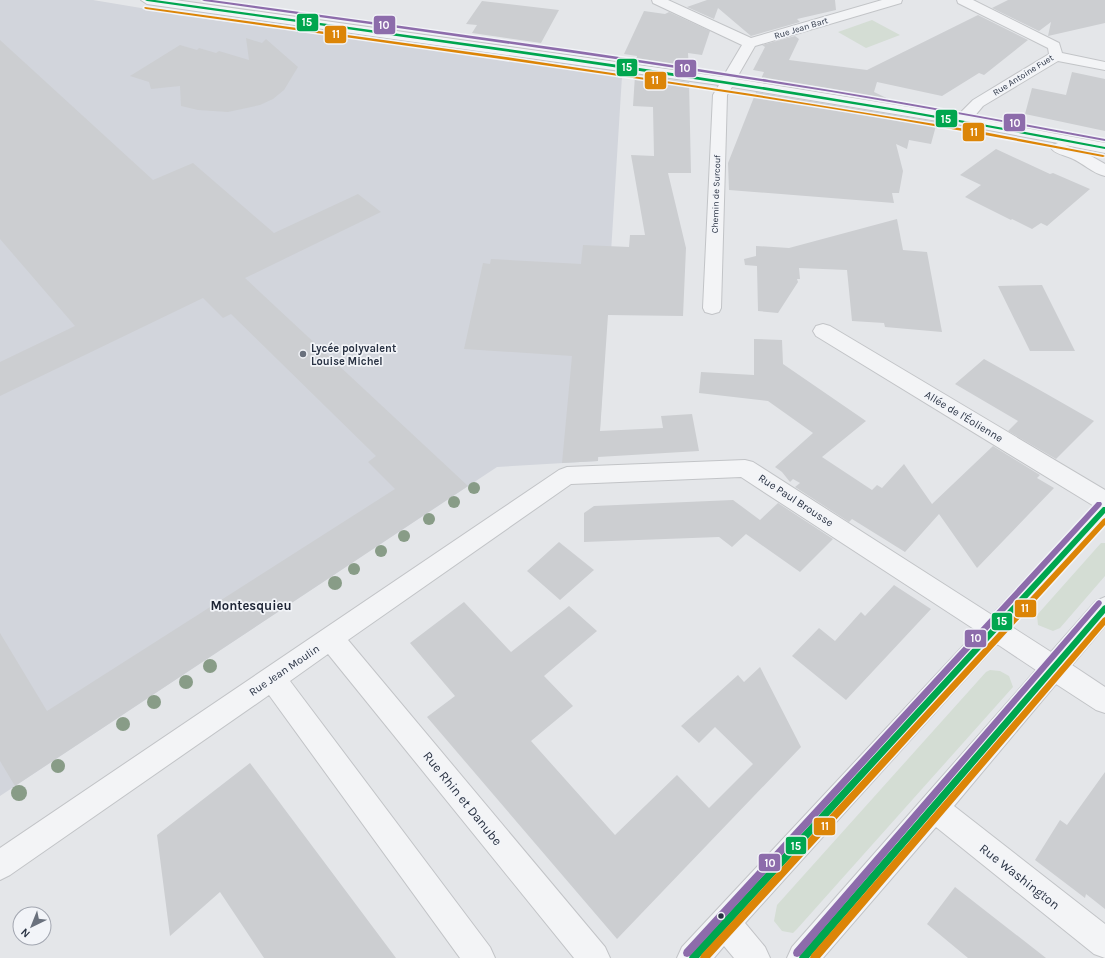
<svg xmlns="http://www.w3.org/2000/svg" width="1105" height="958" font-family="Karla,sans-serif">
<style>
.built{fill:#d2d5dc}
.green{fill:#d4ddd4}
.building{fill:#ccced1}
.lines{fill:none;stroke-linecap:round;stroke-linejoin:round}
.minor-casing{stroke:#c2c4c7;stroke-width:2}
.minor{fill:#f3f4f6;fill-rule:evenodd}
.bus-1-casing{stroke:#f2f4f8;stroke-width:3}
.bus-2-casing{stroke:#f2f4f8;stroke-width:3}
.bus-3-casing{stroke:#f2f4f8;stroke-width:3}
.bus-1{fill:#00a64f;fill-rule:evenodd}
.bus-2{fill:#dc8507;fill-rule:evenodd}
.bus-3{fill:#8d6cab;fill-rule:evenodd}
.tree{fill:#889c87}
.poi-dot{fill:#6a717d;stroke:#f2f4f8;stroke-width:1.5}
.bus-dot{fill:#293243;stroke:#f2f4f8;stroke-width:1.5}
.labels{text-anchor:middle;stroke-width:3.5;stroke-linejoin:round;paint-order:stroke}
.far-street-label{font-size:9px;fill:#293243;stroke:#f2f4f8}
.poi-label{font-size:11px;font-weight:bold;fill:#293243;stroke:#f2f4f8;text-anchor:start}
.street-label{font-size:11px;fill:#293243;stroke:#f2f4f8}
.quarter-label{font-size:13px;font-weight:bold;fill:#1c2334;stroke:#f2f4f8}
.near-street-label{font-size:13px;fill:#293243;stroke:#f2f4f8}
.line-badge{stroke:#f2f4f8;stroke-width:1.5}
.badge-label{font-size:11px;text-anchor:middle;font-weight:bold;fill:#fff}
</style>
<rect width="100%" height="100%" fill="#e4e6e9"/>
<path class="built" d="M0 0H93L207 19 622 76 598 461 497 467 0 796Z"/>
<path class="green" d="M872 20 900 35 866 48 838 32Z
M1101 543H1105V576L1060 628 1053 631 1038 625 1037 615Z
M990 670 1000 671 1009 676 1013 687 797 929 793 933 782 931 774 921 777 905 986 672Z"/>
<path class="building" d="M707 0H835L836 10 797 19 800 22 751 36 718 8 714 19 687 7Z
M1008 0H1105V23L1048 36 1051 22 1039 31 992 8Z
M482 1 559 10 541 43 472 33 477 25 466 24Z
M644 11 665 14 669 12 710 31 702 55 688 53 689 71 636 63 637 56 624 54Z
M978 15 1028 40 984 75 979 73 942 96 877 82 874 92 899 104 760 81 764 72 753 70 765 47 762 45 795 36 799 39 789 60 867 70Z
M246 38 262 43 266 39 298 67 284 90 273 99 260 105 228 112 198 110 181 106 180 86 151 89 149 82 130 76 180 45 197 50 199 48 216 53 219 51 249 60Z
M0 40 153 180 193 163 274 233 358 194 381 212 245 278 468 486 15 786 0 761V633L47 711 395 489 368 462 376 456 231 314 223 318 203 298 0 396V362L75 326 0 239Z
M1072 72 1105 79V131L1025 114 1032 88 1066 95Z
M635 75 689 82 691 173H668L686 248 683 316 608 315 600 431 663 428 661 416 692 414 699 451 598 457V461L562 463 572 356 464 349 483 263 490 264 491 259 581 264 583 245 629 247 630 235H645L631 155 654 156 653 107 633 106Z
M756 92 937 122 931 144 909 140 907 149 896 144 903 171 899 193H892L894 203 729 190 728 163Z
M996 149 1050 174 1053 173 1090 189 1047 226 1041 223 1032 229 1012 219 1011 220 965 197 981 185 960 175Z
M897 219 903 250 927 252 942 332 885 327 884 323 852 321 847 270 799 268 800 279H797L798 282 778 313 758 311 757 266 745 265 744 259 756 256V246L789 248Z
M1042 285 1075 351H1030L998 286Z
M754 339 782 340 783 364 866 421 822 457 872 490 877 485 882 488 904 464 932 504 993 446 1040 475 1037 478 1054 488 977 568 939 514 905 552 852 519 849 522 795 487 800 483 793 479 790 482 782 472 775 467 813 433 768 401 699 393 701 372 754 375Z
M984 359 1045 393 1094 421 1056 459 1008 431 1018 421 955 384Z
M733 500 760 520 778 503 833 539 800 572 746 534 732 547 719 537 584 542V513L594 506Z
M559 542 594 570 560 600 527 571Z
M894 585 931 609 846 700 792 656 819 628 835 641 861 612 865 616Z
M464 602 511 652 569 606 597 631 544 676 573 706 531 741 615 835 677 775 709 808 753 764 715 727 699 743 681 726 738 675 744 682 760 667 801 747 617 939 427 717 455 696 410 643Z
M250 763 396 958H264L220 892 170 936 157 835Z
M1105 772V909L1086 894 1085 898 1035 860 1060 820 1067 825Z
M955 887 1046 958H968L927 924Z"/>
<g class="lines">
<g class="minor-casing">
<path id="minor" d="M141 0H175L723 77 742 45 653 3 652 0H668L751 38 882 0H902L901 3 755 46 736 79 958 115 973 100 1049 54 1048 48 958 3 957 0H973L1059 43 1062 53 1105 62V70L1058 61 983 106 973 118 1105 143V153L1065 145 1084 152 1105 164V176C1092 173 1083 163 1071 158 1064 155 1055 154 1051 148L1053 145 1058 143 962 125 732 87 727 95 721 308 719 312 712 314 705 312 703 308 713 95 719 85 147 4Z
M823 324 830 326 1105 490V524L1012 627 1051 652 1096 601 1105 597V626L1072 665 1105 687V713L1096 710 1056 684 954 806 1105 924V958L1094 954 936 827 823 958H787L792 947 1036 670 997 644 745 923 765 947 770 958H734L724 946 714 958H677L682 947 977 631 741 477 571 484 348 640 605 947 610 958H574L328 654 290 681 490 947 495 958H460L269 695 10 875 0 880V848L559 470 567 467 745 460 753 462 992 615 1094 506 816 336 813 331 816 326Z"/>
</g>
<use href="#minor" class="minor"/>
<g class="bus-1-casing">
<path id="bus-1" d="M145 0H155C392 33 630 64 867 104 947 117 1026 132 1105 147V149C1025 134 945 119 865 106 627 67 387 35 147 1Z
M1103 507H1105V513L699 958H689L690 955Z
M1105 605V613L809 958H799L800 955 1103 606Z"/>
</g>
<g class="bus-2-casing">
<path id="bus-2" d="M145 7 506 57 745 93 984 132 1103 155 1105 156 1103 157C1023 142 944 127 864 114 625 75 385 43 146 9L144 8Z
M1105 518V525L710 958H700L701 955 1103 519Z
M1105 617V625L820 958H810L811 955 1103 618Z"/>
</g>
<g class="bus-3-casing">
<path id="bus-3" d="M202 0H212C398 26 584 50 769 80 882 98 993 118 1105 139V141C992 120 880 99 767 82 579 53 392 27 204 1Z
M1097 502H1101L1102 504 1101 506 690 956 687 957 684 956 683 953 684 950Z
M1099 600 1101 601 1102 603 1101 605 800 956 797 957 794 956 793 953 794 950 1097 601Z"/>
</g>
<use href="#bus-1" class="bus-1"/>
<use href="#bus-2" class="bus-2"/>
<use href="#bus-3" class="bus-3"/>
</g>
<g class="tree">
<circle cx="474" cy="488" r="6"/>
<circle cx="454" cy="502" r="6"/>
<circle cx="429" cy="519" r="6"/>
<circle cx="404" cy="536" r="6"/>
<circle cx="381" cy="551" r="6"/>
<circle cx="354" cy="569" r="6"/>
<circle cx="335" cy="583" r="7"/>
<circle cx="210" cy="666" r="7"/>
<circle cx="186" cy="682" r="7"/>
<circle cx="154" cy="702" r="7"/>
<circle cx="123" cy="724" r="7"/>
<circle cx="58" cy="766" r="7"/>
<circle cx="19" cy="793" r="8"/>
</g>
<circle class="poi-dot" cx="303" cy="354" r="4"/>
<circle class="bus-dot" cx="721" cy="916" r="3.5"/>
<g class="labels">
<g class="far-street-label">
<text transform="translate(801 28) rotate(-17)" y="3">Rue Jean Bart</text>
<text transform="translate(1023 75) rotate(-32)" y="3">Rue Antoine Fuet</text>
<text transform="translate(716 194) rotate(-88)" y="3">Chemin de Surcouf</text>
</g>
<g class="poi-label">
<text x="311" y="352">Lycée polyvalent<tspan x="311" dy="13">Louise Michel</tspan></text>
</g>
<g class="street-label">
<text transform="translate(964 416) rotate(31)" y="4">Allée de l'Éolienne</text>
<text transform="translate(796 500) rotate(33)" y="4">Rue Paul Brousse</text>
<text transform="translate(284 670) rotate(-34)" y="4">Rue Jean Moulin</text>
</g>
<g class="quarter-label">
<text x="251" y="610">Montesquieu</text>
</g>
<g class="near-street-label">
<text transform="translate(463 798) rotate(51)" y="5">Rue Rhin et Danube</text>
<text transform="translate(1020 876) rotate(38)" y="5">Rue Washington</text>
</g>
</g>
<g class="line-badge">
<rect x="296" y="13" width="23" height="19" rx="4" fill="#00a64f"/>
<rect x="373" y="15" width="23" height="20" rx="4" fill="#8d6cab"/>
<rect x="324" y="25" width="23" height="19" rx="4" fill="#dc8507"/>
<rect x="616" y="58" width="22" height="19" rx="4" fill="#00a64f"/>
<rect x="674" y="59" width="23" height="19" rx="4" fill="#8d6cab"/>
<rect x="644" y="71" width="23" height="19" rx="4" fill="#dc8507"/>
<rect x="935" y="109" width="23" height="19" rx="4" fill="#00a64f"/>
<rect x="1003" y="113" width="23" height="19" rx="4" fill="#8d6cab"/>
<rect x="962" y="122" width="23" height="20" rx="4" fill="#dc8507"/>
<rect x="1014" y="599" width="23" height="19" rx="4" fill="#dc8507"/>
<rect x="991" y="612" width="22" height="19" rx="4" fill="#00a64f"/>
<rect x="964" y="629" width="23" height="19" rx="4" fill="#8d6cab"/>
<rect x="813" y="817" width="23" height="19" rx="4" fill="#dc8507"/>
<rect x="785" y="836" width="22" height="19" rx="4" fill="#00a64f"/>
<rect x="758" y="853" width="23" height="19" rx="4" fill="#8d6cab"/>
</g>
<g class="badge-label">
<text x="307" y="26">15</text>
<text x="384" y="29">10</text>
<text x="336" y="38">11</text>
<text x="627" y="71">15</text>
<text x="685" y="72">10</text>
<text x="655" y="84">11</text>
<text x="946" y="123">15</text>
<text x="1015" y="127">10</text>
<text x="974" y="136">11</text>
<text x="1025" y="612">11</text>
<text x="1002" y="625">15</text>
<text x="976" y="642">10</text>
<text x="825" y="830">11</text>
<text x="796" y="850">15</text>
<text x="770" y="867">10</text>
</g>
<g transform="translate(32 926) rotate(223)"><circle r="19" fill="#f2f4f8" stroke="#a2a6b0"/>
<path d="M0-3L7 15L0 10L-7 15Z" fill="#6a717d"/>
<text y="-6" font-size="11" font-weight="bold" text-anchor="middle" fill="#293243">N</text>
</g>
</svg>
